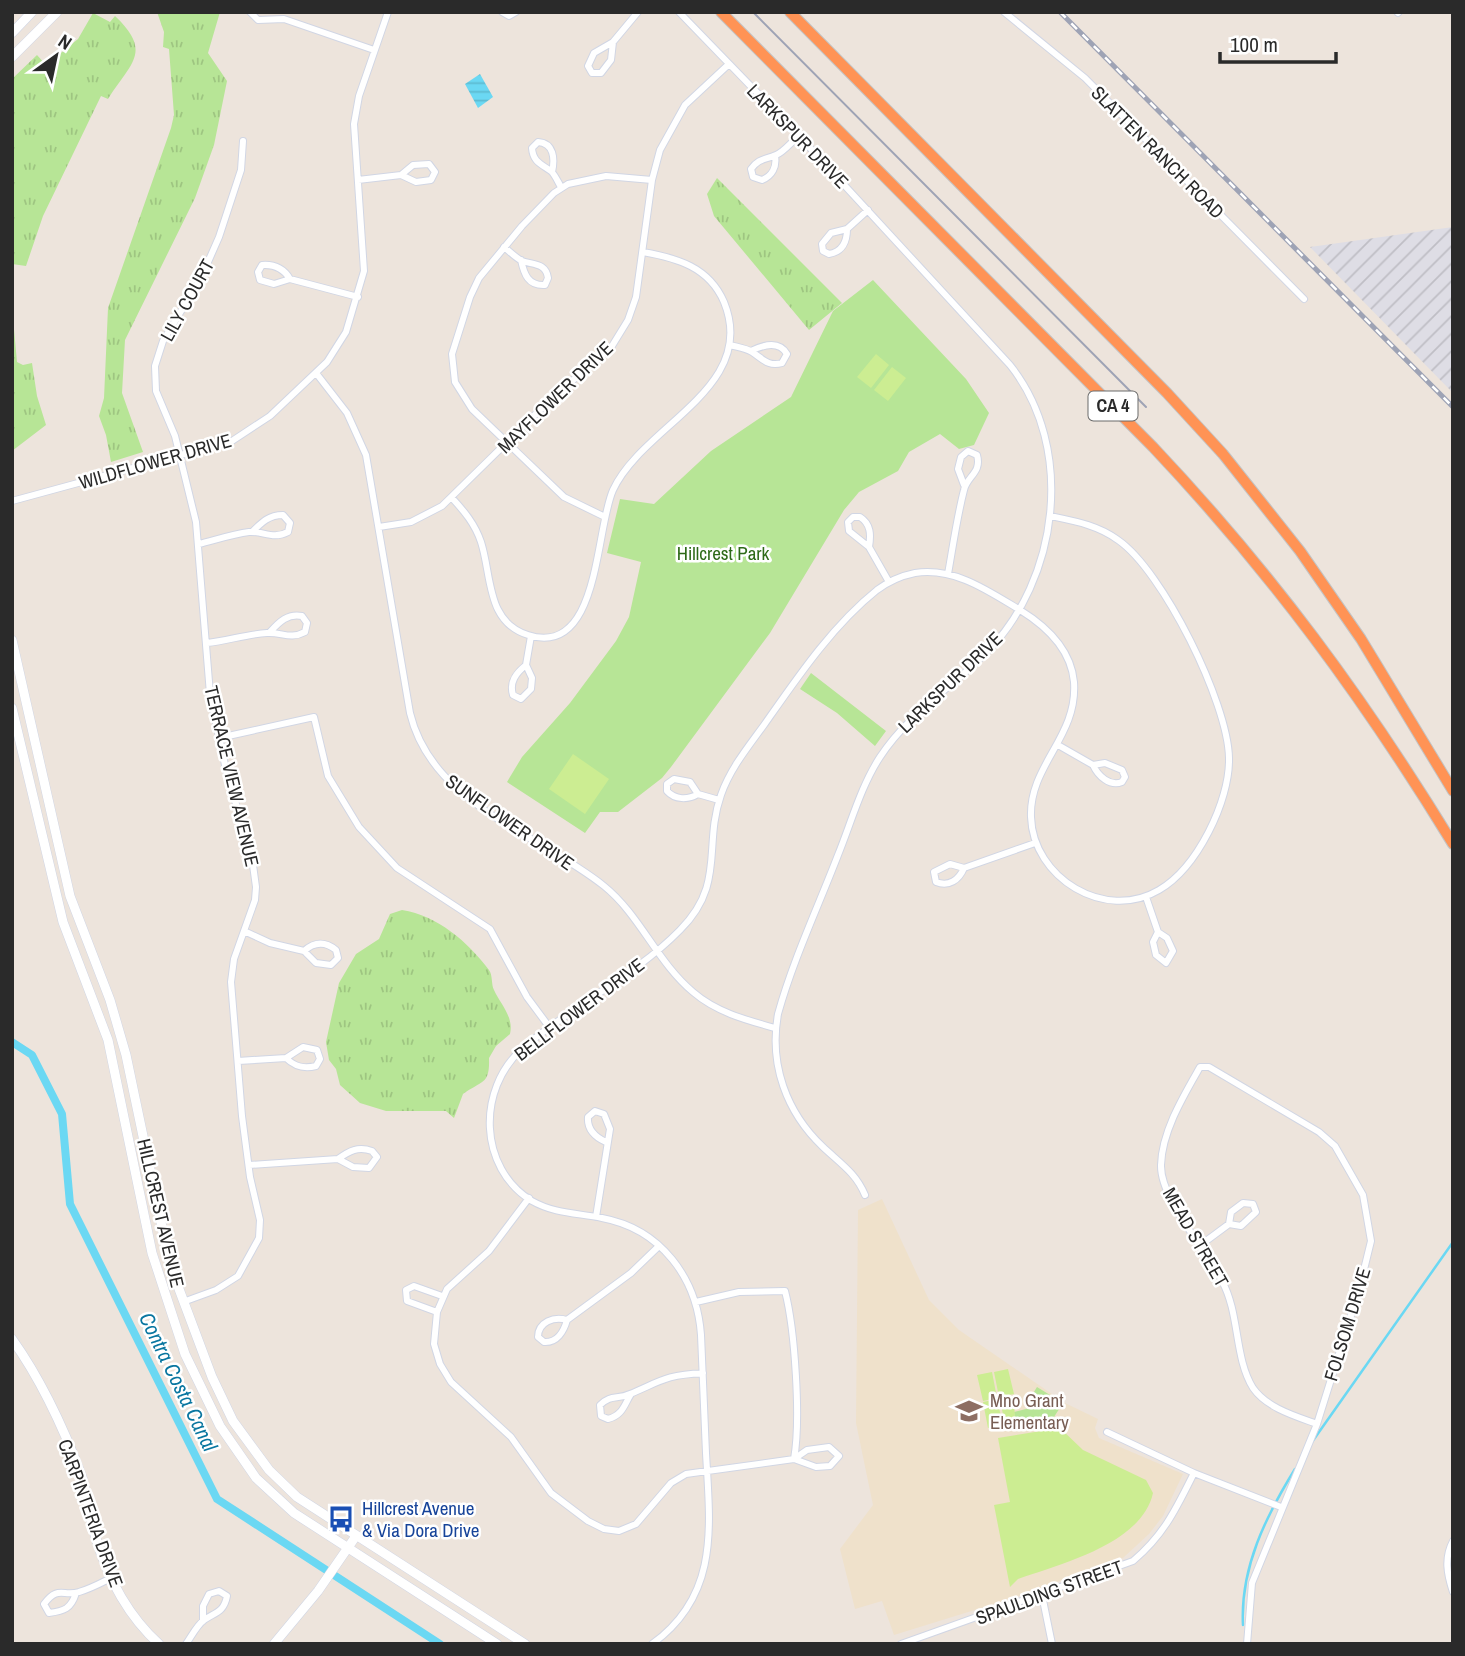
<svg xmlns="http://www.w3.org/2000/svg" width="1465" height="1656" font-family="'Archivo Narrow',sans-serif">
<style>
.industrial{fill:url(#industrial-furrows)}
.education{fill:#efe1cb}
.grass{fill:url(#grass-tufts)}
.park{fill:#b7e596}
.pitch{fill:#cced92}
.water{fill:url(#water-rules)}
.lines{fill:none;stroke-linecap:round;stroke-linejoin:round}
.stream{stroke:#6bd8f3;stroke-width:2.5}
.canal{stroke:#6bd8f3;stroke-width:8}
.street-casing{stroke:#d1d6e4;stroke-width:8}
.secondary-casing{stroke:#d1d6e4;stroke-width:10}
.highway-casing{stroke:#c3c3c3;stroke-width:12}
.street{stroke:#fff;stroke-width:6}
.secondary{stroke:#fff;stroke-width:9}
.highway{stroke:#ff9355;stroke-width:10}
.tram{stroke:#9ea3b5;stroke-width:2}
.rail-casing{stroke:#9ea3b5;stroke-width:5}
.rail{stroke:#fff;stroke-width:2.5;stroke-dasharray:8;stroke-linecap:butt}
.labels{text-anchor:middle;stroke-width:5;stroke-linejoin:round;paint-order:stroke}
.shield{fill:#fff;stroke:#6a6a6a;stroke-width:2}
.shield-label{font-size:18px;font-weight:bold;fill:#2a2a2a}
.street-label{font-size:19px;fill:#2a2a2a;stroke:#fff}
.park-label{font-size:19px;fill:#2e6a18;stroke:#fff}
.education-label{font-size:19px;fill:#785e54;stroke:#fff;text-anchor:start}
.transit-label{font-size:19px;fill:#164399;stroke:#fff;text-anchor:start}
.water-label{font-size:21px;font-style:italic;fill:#0976a0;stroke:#fff}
</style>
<defs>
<pattern id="industrial-furrows" width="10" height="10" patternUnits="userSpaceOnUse" patternTransform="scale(1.75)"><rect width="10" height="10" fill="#dedde5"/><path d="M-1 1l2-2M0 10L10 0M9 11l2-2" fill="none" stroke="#bfbec5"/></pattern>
<pattern id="grass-tufts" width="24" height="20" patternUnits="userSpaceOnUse" patternTransform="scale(1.75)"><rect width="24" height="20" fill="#b7e596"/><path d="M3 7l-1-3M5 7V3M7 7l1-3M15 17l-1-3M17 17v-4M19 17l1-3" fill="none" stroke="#9ec581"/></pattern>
<pattern id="water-rules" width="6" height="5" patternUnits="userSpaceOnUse" patternTransform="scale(1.75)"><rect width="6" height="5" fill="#6bd8f3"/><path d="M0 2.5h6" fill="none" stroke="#5dbad0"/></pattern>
</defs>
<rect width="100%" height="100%" fill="#ede4dc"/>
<path class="industrial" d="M1453 227V393L1310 247Z"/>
<path class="education" d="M882 1199 929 1300 959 1330 1065 1403 1098 1419 1095 1428 1099 1438 1183 1474 1163 1516 1149 1534 1123 1558 1007 1600 894 1635 882 1601 855 1609 840 1549 873 1505 856 1423 858 1210Z"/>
<path class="grass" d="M157 12H220L208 53 227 81 214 145 195 198 125 340 122 393 143 452 111 462 106 435 99 416 104 398 108 308 171 128 174 115 169 49 163 47 164 32Z
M93 13 110 22 115 16C153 52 131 63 108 99L101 96 43 216 26 266 12 264V79L37 55 46 65 78 39Z
M717 178 842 303 809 330 714 216 707 194Z
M12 307 17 362 23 365 32 363 37 396 46 425 12 451Z
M402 910C438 916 467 941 489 970 493 976 491 984 494 990 501 1005 514 1017 510 1034L496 1046 489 1058C490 1085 482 1080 463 1094L454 1118 446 1111H386L360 1103 340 1085 336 1069 329 1060 326 1042 339 983 356 954 379 939 390 914Z"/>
<path class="park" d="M873 280 966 379 989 413 974 445 959 449 940 434 909 452 898 471 859 492 844 510 770 633 671 767 662 778 618 812H600L585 833 507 782 522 757 570 703 616 641 629 617 641 562 607 553 620 499 654 504 711 451 791 397 833 311Z
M811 673 886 731 875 746 837 713 800 689Z
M1037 1387 1063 1403 1054 1417 1016 1424 1014 1412 1034 1407 1032 1395Z"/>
<path class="pitch" d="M876 354 889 365 871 388 857 377Z
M892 367 906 378 888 401 874 390Z
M573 754 609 779 585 814 549 789Z
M1008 1369 1014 1394 999 1397 994 1372Z
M992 1372 997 1398 983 1401 977 1375Z
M1014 1396 1015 1423 1005 1425 1000 1399Z
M997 1399 1003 1425 988 1428 983 1402Z
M1060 1428 1083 1450 1146 1480 1153 1493C1142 1544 1060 1564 1018 1579L1010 1587 994 1505 1010 1502 998 1438Z"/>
<path class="water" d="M480 74 493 97 478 108 465 84Z"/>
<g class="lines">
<path class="stream" d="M1312 1442 1453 1242
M1243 1625C1240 1568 1266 1516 1295 1469"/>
<path class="canal" d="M12 1042 32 1055 62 1114 70 1204 217 1499 440 1644"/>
<g class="street-casing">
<path id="street" d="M250 12 258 20 284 19 374 50
M502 12 509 16 516 12
M679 12 799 136 1010 365C1076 448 1059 580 986 653 950 689 908 714 880 757 861 786 851 823 838 855 818 907 793 960 778 1014 769 1064 786 1112 823 1147 840 1163 856 1173 865 1195
M1004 12 1085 78 1304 299
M1398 13 1399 12
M613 42 611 60 601 73H592L588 66 594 53 613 42 638 12
M775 156C777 167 772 176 762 180L753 177 751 169C759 158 765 160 776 155 784 152 792 141 799 136
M552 172C555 159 554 143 538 142L532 148C533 162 541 164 551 171 555 175 558 182 561 187
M358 180 401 175 413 165 429 164 435 172 431 180 416 182 401 175
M847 229C847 242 842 252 829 254L823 251 822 244 831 233 847 229 868 210
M504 247C509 251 516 258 522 261 534 265 546 263 548 278L545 285C528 286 524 274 521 260
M290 279C284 269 275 264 262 265L258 272 260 280 274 284 290 279 358 297
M730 345C737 347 746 348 752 352 763 359 768 367 782 363L787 354C779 340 763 345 751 351
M316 373 347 413 366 455 410 713C432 805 538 833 604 886 640 915 657 962 693 992 716 1012 746 1020 775 1028
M452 498C464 511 475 524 481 542 492 576 486 622 528 635 600 658 595 530 613 490 643 425 759 388 724 302 709 267 677 258 643 252
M12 501 232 441 270 416 327 362 346 332 364 271 354 124 359 96 388 12
M605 517 564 497 472 409 455 382 452 354 470 297 479 278 522 226 554 193 568 184 606 176 652 180
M379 527 411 522 442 506 548 402 612 346 628 320 636 297 652 180 660 150 685 105 729 64
M199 544C215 540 233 534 249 532 263 531 273 540 288 532L290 523 283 515C269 515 262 522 252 532
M869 547C871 535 871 524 860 517H853L848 522 849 531 869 547 889 582
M948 574C953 546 957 517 964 490 967 476 982 473 977 455L968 451 961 457 958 469 964 485
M207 643C227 641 247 634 267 633 282 632 290 640 305 632L307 623 302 616C288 613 279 622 270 632
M526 665C516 673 509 682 513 695L521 699 531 689 532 678 526 665 531 636
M219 738 314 717 328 776 359 827 397 868 490 929 527 997 550 1028
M1058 745 1093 765
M1105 763 1122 770 1125 777 1122 782C1110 787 1098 776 1093 765Z
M698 794 690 782 674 779 667 784V791C675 800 688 800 698 794L719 800
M950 864 964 868C959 880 949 887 936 882L934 872Z
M964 868 1035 843
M1146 897 1158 932
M244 931 270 943 304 951 316 963 331 965 338 958 336 950C325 941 314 942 304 951
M1158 932 1167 938 1173 951 1166 963 1156 955 1153 942Z
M238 1061 286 1058 303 1047 317 1050 320 1059 316 1066C304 1069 295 1067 286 1058
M249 1165 338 1159 353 1167 369 1168 377 1157 372 1151C358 1146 349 1151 338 1159
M529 1198 489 1251 447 1289 437 1312 434 1344 440 1364 451 1382 511 1437 551 1493 588 1521 604 1529 619 1531 636 1524 671 1483 686 1474 794 1459 816 1467 830 1466 839 1456 829 1447 807 1450 794 1459
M596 1217 610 1129 604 1114 595 1111 588 1117C587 1129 595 1137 606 1142
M1202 1244 1229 1224 1231 1212 1243 1203 1253 1204 1256 1212 1241 1226 1229 1224
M183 1302 216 1290 238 1276 259 1238 260 1220 250 1177 242 1116 231 982 234 959 255 900 256 887 253 865 225 765 210 694 196 522 175 436 156 391 155 366 163 341 201 278 219 237 241 170 243 141
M696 1302 739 1292 785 1291C795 1330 801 1420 794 1459
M437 1312 407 1301 406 1290 414 1286 442 1296
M567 1320C554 1316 538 1322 538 1337L544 1342C557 1343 564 1331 567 1320L631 1273 659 1246
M631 1394C624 1405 623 1415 608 1419L601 1416 600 1405C611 1394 617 1400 630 1394 661 1381 666 1375 703 1373
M1107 1432 1194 1473 1281 1507
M1453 1541C1444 1558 1447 1574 1453 1592
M76 1593C71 1609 64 1611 49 1613L44 1604C58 1585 63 1597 79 1592 90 1589 101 1583 111 1578
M1042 1595 1052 1644
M186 1644C191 1637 197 1625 204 1620 216 1612 224 1612 227 1596L219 1591 209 1594 203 1606V1621
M652 1644C720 1595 710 1526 706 1453 704 1414 703 1374 701 1335 697 1278 661 1229 602 1218 578 1213 555 1214 532 1201 478 1168 477 1089 522 1049 571 1006 634 977 680 930 726 884 703 846 721 795 730 769 748 747 764 725 797 678 832 626 877 590 889 581 900 576 915 573 954 567 987 590 1020 610 1046 626 1071 649 1074 682 1078 737 1029 765 1031 817 1033 878 1105 922 1159 890 1197 868 1230 801 1229 758 1228 703 1163 571 1118 540 1098 525 1074 521 1050 516
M901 1644 1133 1561C1164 1535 1176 1509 1194 1473
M1247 1644 1252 1583 1317 1424 1359 1290 1371 1241 1363 1195 1335 1146 1319 1132 1209 1067H1200C1184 1095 1162 1131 1161 1165 1160 1199 1206 1249 1222 1281 1240 1314 1234 1357 1253 1388 1267 1408 1295 1416 1317 1424"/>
</g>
<g class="secondary-casing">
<path id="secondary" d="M12 33 32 12
M12 57 57 12
M12 640 70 896 110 1000 126 1055 170 1265 212 1377 233 1421 269 1470 297 1497 525 1644
M12 708 63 922 108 1040 152 1253 185 1354 220 1426 256 1478 294 1513 497 1644
M12 1339C42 1381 64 1429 82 1477 88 1496 89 1516 95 1535 107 1576 127 1615 159 1644
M274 1644 318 1591 356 1536"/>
</g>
<g class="highway-casing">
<path id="highway" d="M721 12 1153 447C1272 573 1363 697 1453 844
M790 12 1167 393 1223 454 1300 551 1361 639 1453 791"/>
</g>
<use href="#street" class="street"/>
<use href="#secondary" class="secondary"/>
<use href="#highway" class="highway"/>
<path class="tram" d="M753 12 1146 407"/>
<g class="rail-casing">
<path id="rail" d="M1060 12 1453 407"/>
</g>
<use href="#rail" class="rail"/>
</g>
<defs>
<g id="school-bare" transform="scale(2.1)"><path d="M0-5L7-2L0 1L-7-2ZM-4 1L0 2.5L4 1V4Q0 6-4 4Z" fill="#8d6e63" stroke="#fff" stroke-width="2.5" paint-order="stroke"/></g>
<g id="bus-bare" transform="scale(2.1)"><path d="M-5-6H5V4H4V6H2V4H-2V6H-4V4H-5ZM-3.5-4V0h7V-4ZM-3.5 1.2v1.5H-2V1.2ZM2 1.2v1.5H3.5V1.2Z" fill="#1a4fb4" stroke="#fff" stroke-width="2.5" paint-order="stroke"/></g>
</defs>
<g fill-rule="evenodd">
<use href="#school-bare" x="969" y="1411"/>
<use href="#bus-bare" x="341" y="1519"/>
</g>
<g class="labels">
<rect class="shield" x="1088.5" y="391.5" width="49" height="29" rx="5"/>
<g class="shield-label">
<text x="1113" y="412">CA 4</text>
</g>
<g class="street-label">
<text transform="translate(798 136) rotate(46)" y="7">LARKSPUR DRIVE</text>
<text transform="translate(1158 152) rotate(45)" y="7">SLATTEN RANCH ROAD</text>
<text transform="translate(187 300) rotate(-61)" y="7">LILY COURT</text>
<text transform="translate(555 397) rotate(-44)" y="7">MAYFLOWER DRIVE</text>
<text transform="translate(155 461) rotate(-16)" y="7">WILDFLOWER DRIVE</text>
<text transform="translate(950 682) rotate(-44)" y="7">LARKSPUR DRIVE</text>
<text transform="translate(232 776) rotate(77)" y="7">TERRACE VIEW AVENUE</text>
<text transform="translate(510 822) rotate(35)" y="7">SUNFLOWER DRIVE</text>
<text transform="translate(579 1009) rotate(-37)" y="7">BELLFLOWER DRIVE</text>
<text transform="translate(161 1213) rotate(77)" y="7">HILLCREST AVENUE</text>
<text transform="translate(1196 1237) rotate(60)" y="7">MEAD STREET</text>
<text transform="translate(1347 1324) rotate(-73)" y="7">FOLSOM DRIVE</text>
<text transform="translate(91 1513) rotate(70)" y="7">CARPINTERIA DRIVE</text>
<text transform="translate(1049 1592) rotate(-20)" y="7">SPAULDING STREET</text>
</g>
<g class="park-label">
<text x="723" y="560">Hillcrest Park</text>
</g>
<g class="education-label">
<text x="990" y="1407">Mno Grant<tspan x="990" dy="22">Elementary</tspan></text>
</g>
<g class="transit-label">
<text x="362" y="1515">Hillcrest Avenue<tspan x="362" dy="22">&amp; Via Dora Drive</tspan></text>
</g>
<g class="water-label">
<text transform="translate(178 1382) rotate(64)" y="7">Contra Costa Canal</text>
</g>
</g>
<rect width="1465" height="1656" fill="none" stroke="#2a2a2a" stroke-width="28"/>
<g transform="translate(56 56) rotate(33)" stroke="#ffffff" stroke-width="5" paint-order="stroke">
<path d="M0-5L12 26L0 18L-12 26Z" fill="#2a2a2a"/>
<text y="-10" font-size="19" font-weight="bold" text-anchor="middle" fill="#2a2a2a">N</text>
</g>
<path d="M1220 52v10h116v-10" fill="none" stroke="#2a2a2a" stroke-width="3.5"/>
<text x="1230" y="52" font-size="21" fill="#2a2a2a" stroke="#ffffff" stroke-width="5" paint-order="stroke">100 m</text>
</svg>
